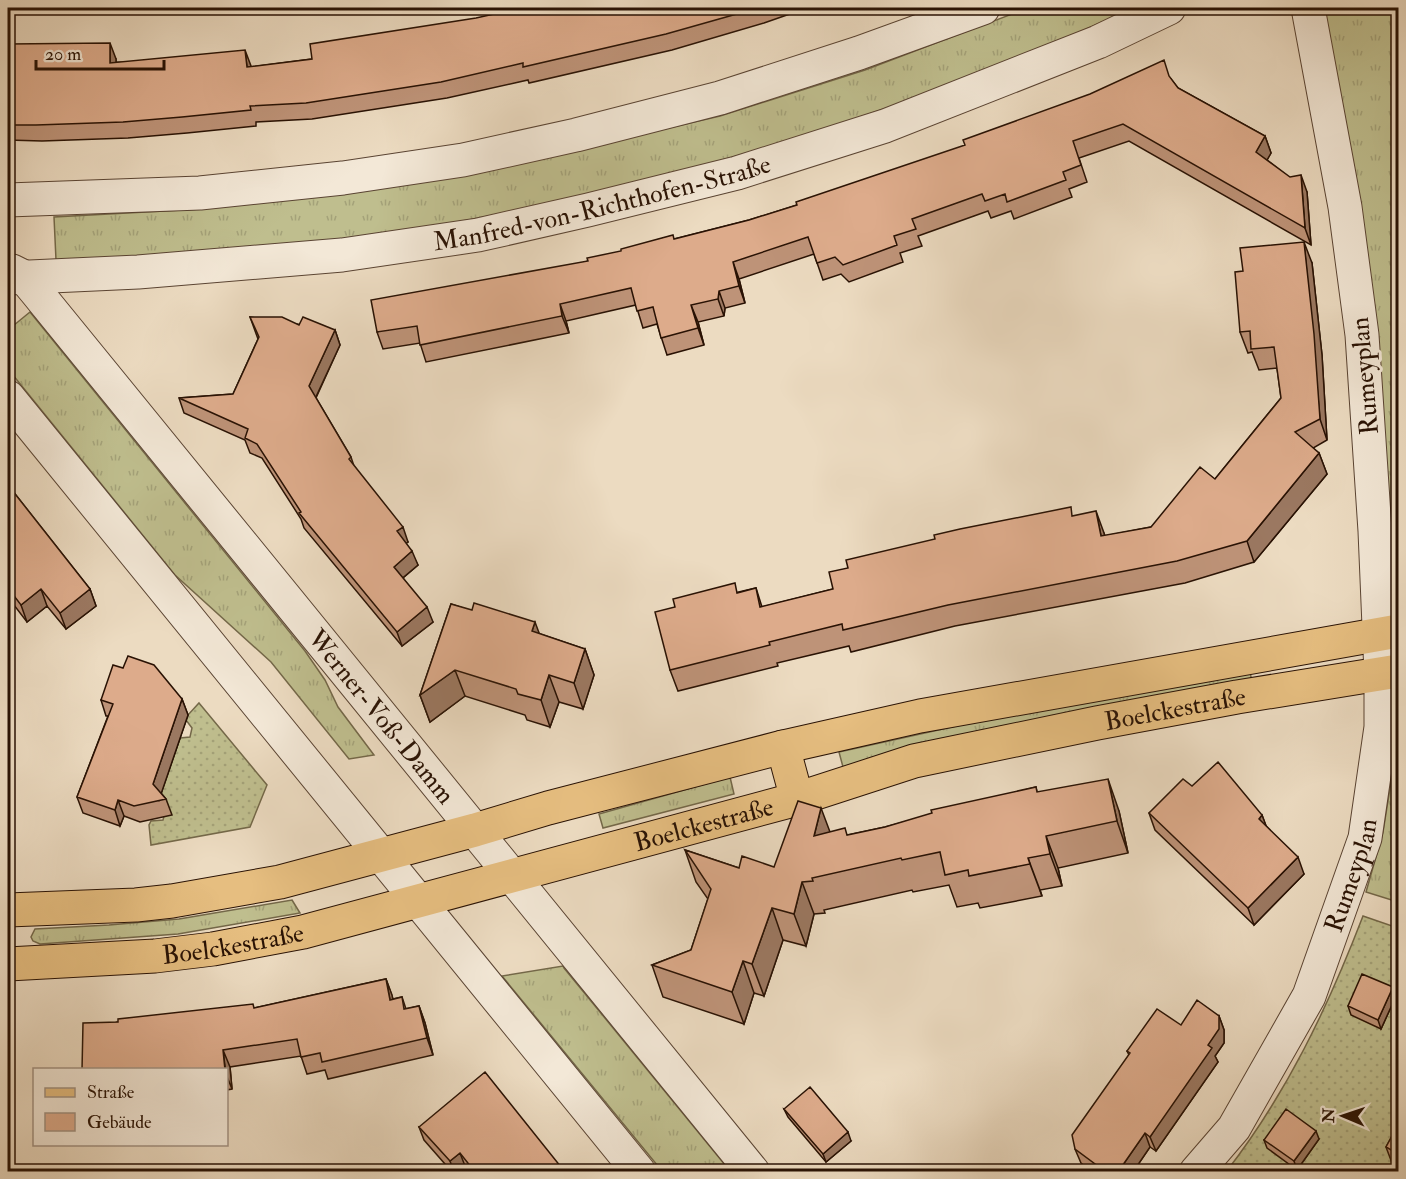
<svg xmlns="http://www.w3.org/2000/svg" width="1406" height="1179" font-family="'IM FELL Double Pica',serif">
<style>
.grass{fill:url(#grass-tufts);stroke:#746849;stroke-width:1.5}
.garden{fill:url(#garden-dots);stroke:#746849;stroke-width:1.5}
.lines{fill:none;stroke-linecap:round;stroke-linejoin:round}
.minor-casing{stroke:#5a4433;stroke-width:35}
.major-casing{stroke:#291204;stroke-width:35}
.minor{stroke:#f3e8d7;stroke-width:33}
.major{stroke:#e6be80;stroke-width:33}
.wall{fill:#be9378;stroke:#291204;stroke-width:1.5}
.shaded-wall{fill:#9b7861;stroke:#291204;stroke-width:1.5}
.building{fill:#ddab8b;stroke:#291204;stroke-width:1.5}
.labels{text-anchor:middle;stroke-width:6;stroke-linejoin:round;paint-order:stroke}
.street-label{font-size:26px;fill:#291204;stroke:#f3e8d7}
</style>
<defs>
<pattern id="grass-tufts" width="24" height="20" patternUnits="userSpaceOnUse" patternTransform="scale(1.5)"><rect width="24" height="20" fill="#bfbe8e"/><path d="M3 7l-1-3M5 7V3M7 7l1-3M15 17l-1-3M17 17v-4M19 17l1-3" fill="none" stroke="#a4a279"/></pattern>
<pattern id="garden-dots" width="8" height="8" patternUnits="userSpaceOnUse" patternTransform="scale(1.5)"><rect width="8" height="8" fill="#bfbe8e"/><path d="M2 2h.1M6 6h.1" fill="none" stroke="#a4a279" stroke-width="1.8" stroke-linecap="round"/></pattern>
</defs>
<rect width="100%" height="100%" fill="#ecdbc1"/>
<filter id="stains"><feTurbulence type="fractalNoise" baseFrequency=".00333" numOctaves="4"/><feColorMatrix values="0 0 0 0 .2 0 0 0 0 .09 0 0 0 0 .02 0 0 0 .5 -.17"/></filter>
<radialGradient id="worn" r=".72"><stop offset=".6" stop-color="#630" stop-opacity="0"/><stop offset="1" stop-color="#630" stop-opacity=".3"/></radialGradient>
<path class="grass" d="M1028 8H1134C883 122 615 204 341 240 246 252 151 255 56 260L54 217 201 209 466 175 720 116 865 70Z
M1321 8H1398V565L1391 566Z
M30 312 305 651 325 680 338 707 374 755 349 759 271 662 175 575 8 369V330Z
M1249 667 1252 682 843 767 839 752 997 717Z
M1394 763H1398V902L1366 892 1383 832Z
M730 777 734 794 603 828 599 814Z
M292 900 300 913 178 934 40 944 33 941 31 937 35 929 109 925 179 919Z
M563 966 564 968 730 1171H662L502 976Z"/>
<path class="garden" d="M199 703 267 785 250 827 151 845 149 825 151 821 163 820 166 808 159 800 180 738 190 737 192 728 186 720 187 716Z
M1363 916 1398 928V1171L1226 1172C1286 1095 1328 1007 1363 916Z"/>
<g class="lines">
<g class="minor-casing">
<g id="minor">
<path d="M8 200 200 193 343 178 463 160 576 135 720 98 859 53 983 8"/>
<path id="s1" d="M12 271 24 277 38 294 753 1172"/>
<path id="s2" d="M8 278 138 272 342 255 478 235 588 210 737 173 885 126 1098 42 1169 8"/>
<path d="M8 397 639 1172"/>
<path id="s3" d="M1196 1172 1234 1128 1309 996 1365 838 1381 727V674L1375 531 1362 335 1345 207 1308 8"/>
</g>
</g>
<g class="major-casing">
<g id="major">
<path d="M783 747 797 799"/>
<path d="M8 910 136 905 172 901 280 882 475 830 548 808 783 747 920 716 1398 631"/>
<path id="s4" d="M8 964 155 956 213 949 303 932 797 799 914 761 1097 723 1237 697 1398 671"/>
</g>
</g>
<use href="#minor" class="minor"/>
<use href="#major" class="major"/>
</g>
<path class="wall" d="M521 8H807L764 23 672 50 529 83 528 80 447 98 312 119 256 122V126L187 133 128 138 42 141 8 140V44L116 59V62L251 67 312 59Z
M1171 79 1178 88 1265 136 1271 153 1267 160 1307 192 1311 245 1129 141 1079 158 1087 182 1069 189 1072 197 1014 219 1011 211 991 218 988 211 918 236 922 246 900 253 903 262 849 282 841 274 823 280 814 254 739 279 745 303 725 308 724 316 698 322 704 345 667 355 657 324 643 328 636 305 566 321 569 333 426 362 420 343 383 349 377 332 588 261 749 220 797 205Z
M1312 263 1322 355 1327 440 1313 448 1319 453 1327 474 1254 562 1185 583 955 626 851 652 849 646 777 663 778 666 678 691 670 670 675 607 756 588 762 607 833 589 1074 516 1104 533 1105 536 1151 527 1215 479 1281 398 1277 368 1259 370 1252 352 1248 353 1240 332Z
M250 317 335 330 340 345 316 398 351 457 354 466 408 542 406 543 418 565 403 578 433 622 402 646 304 528 301 519 262 458 250 453 245 440 184 413 179 398 233 394 258 339Z
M8 485 90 589 96 606 66 629 47 606 27 622 14 605 8 610Z
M451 604 585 649 594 675 583 709 559 702 550 727 527 720 525 715 465 696 430 722 420 695Z
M182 699 188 715 161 793 166 799 172 815 140 822 124 816 120 826 83 813 77 797 108 716H106L101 700Z
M1192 786 1262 815 1266 826 1304 874 1254 925 1155 830 1149 813Z
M1036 787 1037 792 1119 811 1128 853 1058 868 1062 886 1040 890 1042 896 980 908 978 903 957 907 949 885 913 892 912 890 824 910 825 913 814 914 806 946 783 940 764 996 754 993 744 1024 663 997 652 965 691 950 708 899 696 882 685 850 739 868 774 867 830 832 848 835 885 827Z
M386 979 393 999 402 997 406 1009 419 1006 425 1023 433 1055 328 1079 325 1070 307 1074 301 1056 230 1067 232 1089 226 1090V1070L118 1022 254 1008Z
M1396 996 1381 1029 1351 1015 1348 1006Z
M1219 1016 1224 1030V1043L1215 1056 1218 1062 1156 1151 1150 1147 1133 1172H1092L1081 1163 1075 1149 1129 1055 1127 1051 1181 1025Z
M784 1109 851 1141 826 1162 788 1117Z
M1398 1125V1167L1392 1163 1386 1147Z
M419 1127 565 1172H469L465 1166 458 1172H452L424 1140Z
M1319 1139 1297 1170 1267 1148 1264 1140Z"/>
<path class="shaded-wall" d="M110 43 116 59V79L110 63Z
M245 50 251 66 253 83 247 67Z
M1265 136 1271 153 1262 169 1256 152Z
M1301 175 1307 192 1311 245 1305 228Z
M1304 242 1312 263 1322 355 1327 440 1320 419Z
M733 262 739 279 745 303 739 286Z
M719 291 725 308 724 316 718 299Z
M560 304 566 321 569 333 562 316Z
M691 305 698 322 704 345 698 328Z
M335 330 340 345 314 401 309 386Z
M1319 453 1327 474 1254 562 1247 541Z
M1096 511 1104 533 1109 557 1101 536Z
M403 527 408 542 402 546 397 531Z
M412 551 418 565 399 581 394 567Z
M8 588 14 605 8 610Z
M41 589 47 606 27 622 21 605Z
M90 589 96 606 66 629 60 613Z
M427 607 433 622 402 646 397 632Z
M535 622 545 649 532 631Z
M585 649 594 675 583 709 574 683Z
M455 670 465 696 430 722 420 695Z
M549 675 559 702 550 727 541 700Z
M182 699 188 715 159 800 153 784Z
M1108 779 1119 811 1128 853 1117 821Z
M118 800 124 816 120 826 115 810Z
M821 808 833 840 814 836Z
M1262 815 1268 831 1259 819Z
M1046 836 1058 868 1062 886 1050 854Z
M1298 857 1304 874 1254 925 1248 908Z
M1028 858 1040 890 1042 896 1030 864Z
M802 882 814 914 806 946 794 914Z
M772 908 783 940 764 996 752 964Z
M743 961 754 993 744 1024 732 992Z
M386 979 392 995 396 1016 390 1000Z
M1393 987 1396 996 1381 1029 1378 1020Z
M419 1006 425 1023 433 1055 427 1038Z
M1219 1016 1224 1030V1043L1215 1056 1218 1062 1156 1151 1150 1137 1208 1045Z
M223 1050 230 1067 232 1089 226 1074Z
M1316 1131 1319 1139 1297 1170 1294 1161Z
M848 1132 851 1141 826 1162 823 1154Z
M1145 1133 1150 1147 1133 1172H1118Z
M460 1153 465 1166 458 1172H454L450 1161Z"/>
<path class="building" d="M521 8H758L666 34 523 67V63L441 82 306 103 250 106 251 110 182 117 123 122 36 125H8V44L110 43V63L245 50 247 67 312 59 310 44 476 18Z
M1164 60 1169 76 1178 88 1265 136 1256 152 1290 177 1301 175 1305 228 1123 124 1073 141 1081 165 1063 172 1066 180 1007 202 1005 194 985 201 982 194 912 219 916 229 894 236 897 245 843 265 835 257 817 263 808 237 733 262 739 286 719 291 718 299 691 305 698 328 661 338 653 307 637 311 631 288 560 304 562 316 420 345 417 326 377 332 371 300 588 261 587 258 621 251V249L673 235 674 239 749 220 797 205 796 202 965 145 963 140 1090 94Z
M1304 242 1314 334 1320 419 1295 432 1319 453 1247 541 1177 561 948 605 843 630 842 624 769 642 770 645 670 670 655 612 675 607 673 599 735 583 737 593 756 588 760 607 833 589 829 572 848 568 846 560 935 539 934 535 960 529 1071 507 1072 516 1096 511 1101 536 1151 527 1200 467 1215 479 1281 398 1274 347 1251 349 1250 331 1240 332 1235 272 1243 271 1240 248Z
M250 317H282L299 325 303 317 335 330 309 386 351 457 349 459 403 527 397 531 412 551 394 567 427 607 397 632 299 513 301 512 257 444 245 438 248 429 179 398 233 394 259 337Z
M8 485 90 589 60 613 41 589 21 605 8 588Z
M474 603 535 622 532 631 585 649 574 683 549 675 541 700 518 694 516 689 455 670 420 695 451 604 472 610Z
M128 656 154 665 182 699 153 784 166 799 134 806 118 800 115 810 77 797 113 704 101 700 113 665 123 668Z
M1218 762 1262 815 1259 819 1298 857 1248 908 1149 813 1183 779 1192 786Z
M1108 779 1117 821 1046 836 1050 854 1028 858 1030 864 969 876 968 870 945 875 940 852 902 860 901 858 812 878 813 881 802 882 794 914 772 908 752 964 743 961 732 992 652 965 691 950 711 889 685 850 739 868 742 856 774 867 798 801 821 808 814 836 845 828 847 835 885 827 932 813 931 810 1036 787 1037 792Z
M1362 974 1393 987 1378 1020 1348 1006Z
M386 979 390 1000 402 997 404 1009 419 1006 427 1038 322 1062 320 1053 301 1057 297 1039 223 1050 225 1070H82L83 1023 118 1022V1019L253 1004 254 1008Z
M1197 1000 1219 1016V1029L1208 1045 1212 1048 1150 1137 1145 1133 1118 1172H1106L1075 1149 1072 1135 1130 1053 1127 1051 1157 1009 1181 1025Z
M485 1072 565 1172H475L460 1153 450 1161 419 1127Z
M810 1087 848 1132 823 1154 784 1109Z
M1286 1109 1316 1131 1294 1161 1264 1140Z
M1398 1125V1154L1386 1147Z
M89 1167H125V1172H89Z"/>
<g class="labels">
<g class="street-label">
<text dy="9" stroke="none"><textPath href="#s2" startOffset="600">Manfred-von-Richthofen-Straße</textPath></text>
<text transform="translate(1364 376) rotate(-95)" y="9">Rumeyplan</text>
<text dy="9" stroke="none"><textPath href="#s4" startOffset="1198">Boelckestraße</textPath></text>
<text dy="9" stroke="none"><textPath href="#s1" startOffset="580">Werner-Voß-Damm</textPath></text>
<text dy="9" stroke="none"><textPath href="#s4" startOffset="712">Boelckestraße</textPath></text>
<text dy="9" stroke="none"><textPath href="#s3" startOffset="338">Rumeyplan</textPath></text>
<text dy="9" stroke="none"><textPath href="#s4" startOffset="226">Boelckestraße</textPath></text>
</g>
</g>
<rect width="1406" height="1179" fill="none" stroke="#ecdbc1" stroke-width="30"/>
<rect x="9" y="9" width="1388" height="1161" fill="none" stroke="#291204" stroke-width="3"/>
<rect x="15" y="15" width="1376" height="1149" fill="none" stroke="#291204" stroke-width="1.5"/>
<rect x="33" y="1068" width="195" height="78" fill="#f3e8d7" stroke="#a29283" stroke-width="1.5"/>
<rect x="45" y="1088" width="30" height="9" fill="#e6be80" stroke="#a29283" stroke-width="1.5"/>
<text x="87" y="1098" font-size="18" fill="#291204">Straße</text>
<rect x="45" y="1113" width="30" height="18" fill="#ddab8b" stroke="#a29283" stroke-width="1.5"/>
<text x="87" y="1128" font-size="18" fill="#291204">Gebäude</text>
<g transform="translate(1343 1116) rotate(272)" stroke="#f3e8d7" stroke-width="4.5" paint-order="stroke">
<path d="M0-4.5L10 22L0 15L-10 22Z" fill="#291204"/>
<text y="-9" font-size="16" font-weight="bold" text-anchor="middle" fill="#291204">N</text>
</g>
<path d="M36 60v9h128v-9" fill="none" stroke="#291204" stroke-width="3"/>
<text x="45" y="60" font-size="18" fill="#291204" stroke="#f3e8d7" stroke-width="4.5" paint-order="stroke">20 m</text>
<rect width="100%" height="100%" filter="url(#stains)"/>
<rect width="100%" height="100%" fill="url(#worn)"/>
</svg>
